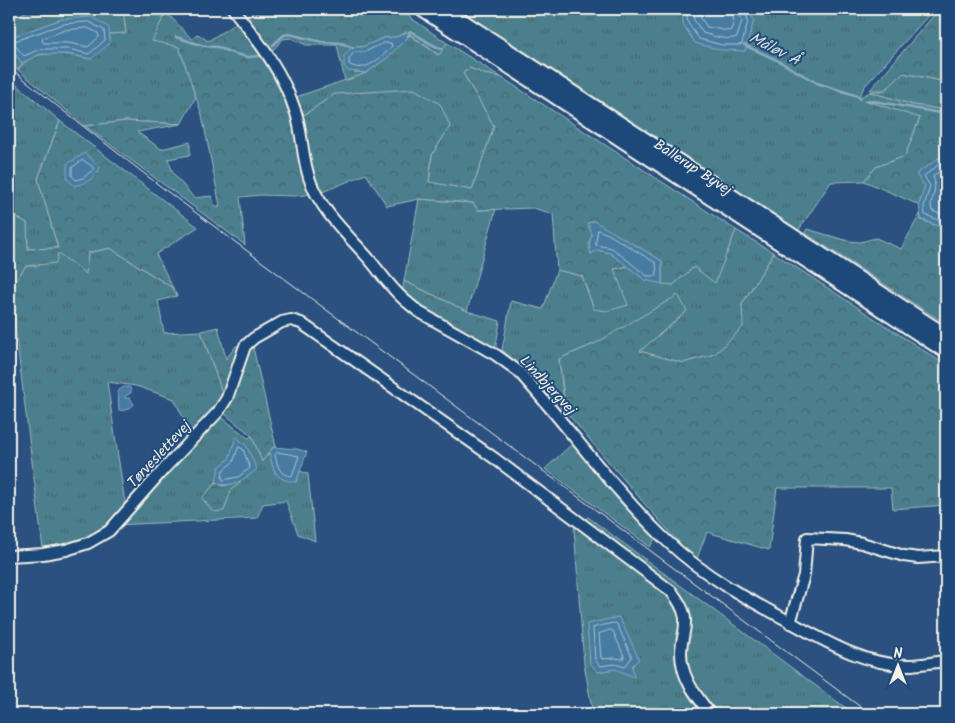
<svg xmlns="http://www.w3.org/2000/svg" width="955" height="723" font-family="Kalam,sans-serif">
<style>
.grass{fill:url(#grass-tufts);stroke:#a0b8ba}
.forest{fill:url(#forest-crowns);stroke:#a0b8ba}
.wetland{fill:url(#wetland-marsh);stroke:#a0b8ba}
.water{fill:#467ca2;stroke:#8cabbe}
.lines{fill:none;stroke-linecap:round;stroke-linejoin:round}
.shore{stroke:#aec2cc;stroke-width:1}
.stream{stroke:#8cabbe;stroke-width:2.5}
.minor-casing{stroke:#f4f1e8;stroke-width:14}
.major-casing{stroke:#f4f1e8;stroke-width:18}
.minor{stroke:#1f4a7a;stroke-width:10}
.major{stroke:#1f4a7a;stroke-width:14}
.tram{stroke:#f4f1e8;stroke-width:1}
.labels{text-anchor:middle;stroke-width:4;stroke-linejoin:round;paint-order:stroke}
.street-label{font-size:15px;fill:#f4f1e8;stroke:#1f4a7a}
.water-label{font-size:16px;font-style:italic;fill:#dadfde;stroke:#1f4a7a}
</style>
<defs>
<pattern id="grass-tufts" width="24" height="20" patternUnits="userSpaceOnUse" patternTransform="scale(1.25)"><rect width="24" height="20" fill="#4b7f8d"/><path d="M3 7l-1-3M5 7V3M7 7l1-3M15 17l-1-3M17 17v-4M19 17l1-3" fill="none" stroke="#4a666d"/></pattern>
<pattern id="forest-crowns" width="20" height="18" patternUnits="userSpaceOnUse" patternTransform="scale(1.25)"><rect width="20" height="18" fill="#4b7f8d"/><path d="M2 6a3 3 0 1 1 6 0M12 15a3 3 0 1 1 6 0" fill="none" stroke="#4a666d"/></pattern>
<pattern id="wetland-marsh" width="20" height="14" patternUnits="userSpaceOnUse" patternTransform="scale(1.25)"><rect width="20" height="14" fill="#4b7f8d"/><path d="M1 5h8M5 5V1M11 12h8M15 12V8" fill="none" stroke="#4a666d"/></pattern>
</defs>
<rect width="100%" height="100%" fill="#2a5180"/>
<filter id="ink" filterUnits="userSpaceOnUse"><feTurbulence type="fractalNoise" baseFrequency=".02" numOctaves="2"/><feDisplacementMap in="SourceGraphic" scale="10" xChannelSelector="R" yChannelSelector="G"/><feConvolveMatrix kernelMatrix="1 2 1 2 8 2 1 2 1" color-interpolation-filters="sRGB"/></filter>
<g filter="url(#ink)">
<path class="grass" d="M122 9H168L157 32 179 46 196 97 181 124 126 121 85 126 18 70C34 46 67 54 91 59L109 34 126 32Z
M459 9H934L865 86 858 98 920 117 905 156 876 167 864 181 831 182 798 231Z
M410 35 438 55 447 43 501 77 484 74 470 68 463 73 494 126 472 190 429 183 432 155 450 126 335 94 304 115 296 97 366 73 388 57Z
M903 73 946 82V110L913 105 870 92 885 90Z
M9 78 60 121 38 179 58 248 28 249 27 223 9 213Z
M419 199 473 203 478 210 496 209 467 311 404 281Z
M736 230 774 253 742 304 744 327 715 354 683 363 639 351 686 311 596 343 559 359 565 412 523 368 502 350 511 301 543 309 557 270 582 276 594 309 614 269 629 266 645 280 673 285 694 267 715 282Z
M110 248 173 288 177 296 158 301 164 333 201 331 222 392 216 411 191 433 174 399 136 386 107 382 125 503 110 522 80 541 43 549 9 280 17 279 26 266H38L57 253H87Z
M219 415 248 438 252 436 262 461 269 452 275 473 296 482 300 471 308 474 315 541 298 534 286 501 263 504 257 518 116 525Z
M588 517 854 714H593L584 664 574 528Z"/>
<path class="forest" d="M30 9H113L123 11 126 33 109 34 62 19 9 38V21Z
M270 9H398L447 43 439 55 407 32 396 37 384 38 362 47H352L348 52 354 72 366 73 345 81 337 45H306L291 38 283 39 271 52 286 74 304 115 335 94 414 89 440 104 450 126 432 155 429 182 472 190 494 126 463 73 470 68 484 74 501 77 736 230 715 283 694 267 673 285 662 284V261L637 246 588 223 592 235 589 244 591 254 597 250 610 253 629 266 614 269 628 305 607 311 594 309 582 276 557 270 553 214 533 208 478 210 473 203 419 199 387 206 366 174 320 193 296 196 260 195 240 197 245 245 85 126 126 121 181 124 137 132 161 149 190 142V155L168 159 173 173 194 198 212 196 214 206H220L202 115 179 47 152 41 166 12 192 39 198 34 208 41 249 15Z
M939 9H946V82L904 73 885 90H870Z
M9 46 22 63 18 70 9 62Z
M870 92 913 105 946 110 945 154 916 174 925 186 919 205 864 181 876 167 905 156 920 118 858 98Z
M60 121 198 227 156 254 173 288 110 248 88 253 86 274 58 253 56 263 26 266 17 279 9 280V213L27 223 28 249 58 248 38 179Z
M920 214 921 220 946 229V324L805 233 807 229 848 241 860 242 876 238 901 249Z
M774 253 946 365V505L893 509 891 488H777L769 550 707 532 696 561 649 509 566 412 559 359 596 343 678 295 687 311 640 351 683 363 715 354 743 327 742 304Z
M404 281 467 311 500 321 495 351 419 310 402 295Z
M218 327 226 359 236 346 252 343 276 447H273L262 462 252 436 221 411 229 398 222 392 201 331Z
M573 443 656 537 650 547 545 469Z
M256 708 273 709 278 714H253Z"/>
<path class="wetland" d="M216 482 222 486 241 482 231 490 224 511 213 512 202 498Z"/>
<path class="water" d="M682 9H749L754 20 745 51 721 50 695 43 683 24Z
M91 17 109 27 110 43 91 59 68 54H40L22 63 9 46V38L62 19Z
M407 32 410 35 388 57 366 73 348 71 344 66V56L352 47H362L384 38 396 37Z
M946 141V229L921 219 919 205 925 186 916 174 945 154Z
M85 153 100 167C96 178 86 183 75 186L67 179V164Z
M594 221 662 261V284L645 280 610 253 597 250 591 254 589 244 592 235 588 223Z
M124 387H129L131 389V393L125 396V398H130L134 404C132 408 123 412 119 410L118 391Z
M236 437 246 445 257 469C245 479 231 490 216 482L219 467 229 459Z
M274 447 297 449 307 452 296 482C274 479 274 472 269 452Z
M619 617 639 659 632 666 634 677 615 669 598 672 590 663 587 624Z"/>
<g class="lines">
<path class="shore" d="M686 9 688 23 699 39 722 45H739L742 44 748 21 745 9
M693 9 694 20 703 33C713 36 727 41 737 37L742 21 738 9
M700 9 701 18 707 27 729 31 731 30 734 21 731 9
M89 22 104 30 105 40 89 54 69 49H40L24 56 14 44 15 41 63 24Z
M88 28 98 33 99 37 88 47 69 43H44L42 41 43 38 65 30Z
M384 43H391L392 46C382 57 364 75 349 64V59L354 52H364Z
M946 159 924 176 930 186 924 206 925 215 946 223
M83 160 93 167V170L83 178 76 180 72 176V168Z
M946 167 933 176C939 192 928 200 932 211L946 216
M598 230 608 234 656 263 657 276H647L612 248 596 245Z
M239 447 243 449 250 468 238 477 223 480 222 478 223 470 233 462Z
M278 452 299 456 292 476C279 476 278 466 275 455Z
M614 623 617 624 632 657 625 667 615 664 600 666 595 660 593 628Z
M611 630 613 631 624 656 623 659 614 658 603 659 601 658 599 634Z"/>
<path class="stream" d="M481 10 505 9
M408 36 410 31C421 37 430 45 442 49
M176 37 204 46 217 47 235 54 248 57 259 56
M273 45 284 35 289 34 322 42 341 43 353 48
M744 45 775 59 817 83 858 96
M868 100 946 114"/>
<g class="minor-casing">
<path id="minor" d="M233 9C260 43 282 70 296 113 303 136 302 161 311 183 322 212 349 236 369 259 381 273 392 290 407 302L419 312 496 355 518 371C569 427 613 490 668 542 704 576 749 600 792 623 828 643 869 667 912 665 924 664 935 662 946 661
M9 556 43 554 66 550 88 543 109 531 164 469 218 412 227 398 245 346 254 338 282 322 291 320 301 323 494 458 671 591C700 626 674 634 683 668 687 685 700 700 710 714
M790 623 804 575 807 538 845 540 862 543 904 556 918 558 946 556"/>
</g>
<g class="major-casing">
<path id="major" d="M422 9 946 351
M443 9 946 336"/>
</g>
<use href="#minor" class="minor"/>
<use href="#major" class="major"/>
<path class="tram" d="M9 67 66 113 168 192 870 714"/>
</g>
</g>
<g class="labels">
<g class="street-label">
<text transform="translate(693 167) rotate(33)" y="5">Ballerup Byvej</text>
<text transform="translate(548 385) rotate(47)" y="5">Lindbjergvej</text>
<text transform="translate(159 454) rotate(-47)" y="5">Tørveslettevej</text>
</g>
<g class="water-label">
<text transform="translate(775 48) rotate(27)" y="6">Måløv Å</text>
</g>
</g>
<rect width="955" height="723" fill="none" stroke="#1f4a7a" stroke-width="30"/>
<rect x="15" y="15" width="925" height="693" fill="none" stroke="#f4f1e8" stroke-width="2" filter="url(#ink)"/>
<g transform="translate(898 666)" stroke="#1f4a7a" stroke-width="4" paint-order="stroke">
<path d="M0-4L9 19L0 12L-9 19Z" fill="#f4f1e8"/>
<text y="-8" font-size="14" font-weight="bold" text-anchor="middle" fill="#f4f1e8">N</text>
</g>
</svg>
